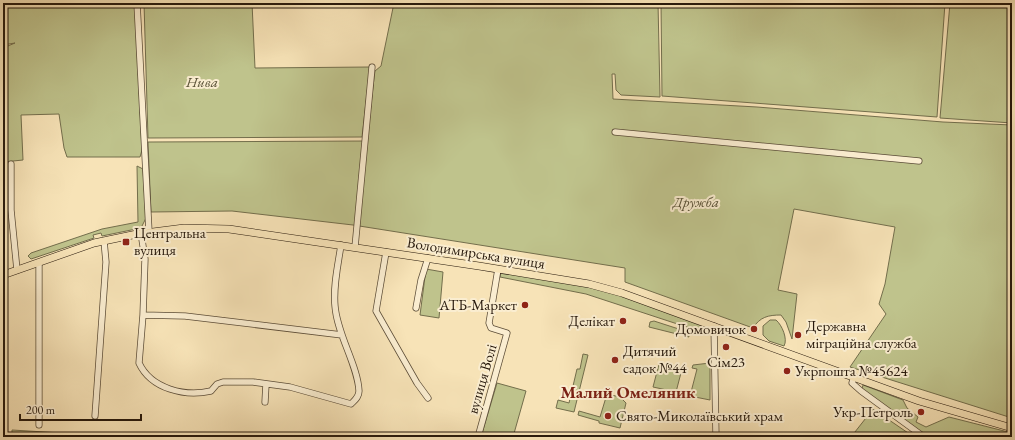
<svg xmlns="http://www.w3.org/2000/svg" width="1015" height="440" font-family="'EB Garamond',serif">
<style>
.green{fill:#bfc38c;stroke:#736e4c}
.lines{fill:none;stroke-linecap:round;stroke-linejoin:round}
.minor-casing{stroke:#5b4c37;stroke-width:7}
.major-casing{stroke:#27190c;stroke-width:8}
.minor{stroke:#faedd0;stroke-width:5.5}
.major{stroke:#f7e3b7;stroke-width:7}
.poi-dot{fill:#8f2418;stroke:#faedd0;stroke-width:1.5}
.labels{text-anchor:middle;stroke-width:4;stroke-linejoin:round;paint-order:stroke}
.park-label{font-size:15px;font-style:italic;fill:#5c5439;stroke:#faedd0}
.poi-label{font-size:15px;fill:#27190c;stroke:#faedd0;text-anchor:start}
.street-label{font-size:15px;fill:#27190c;stroke:#faedd0}
.quarter-label{font-size:17px;font-weight:bold;fill:#7a1f14;stroke:#faedd0}
</style>
<rect width="100%" height="100%" fill="#f7e3b7"/>
<filter id="stains"><feTurbulence type="fractalNoise" baseFrequency=".005" numOctaves="4"/><feColorMatrix values="0 0 0 0 .2 0 0 0 0 .09 0 0 0 0 .02 0 0 0 .5 -.17"/></filter>
<radialGradient id="worn" r=".72"><stop offset=".6" stop-color="#630" stop-opacity="0"/><stop offset="1" stop-color="#630" stop-opacity=".3"/></radialGradient>
<path class="green" d="M3 3H135L142 150 140 157H67L64 148 59 114 21 115 23 160 3 162V48L15 43 3 45Z
M144 3H252L255 68 370 67 362 137 148 138Z
M394 3H658L660 97 621 95 616 90 615 74H612L613 99 757 107 943 122 1012 125V418L850 367 886 314 879 304 885 284 895 227 794 209 778 290 797 294 792 339 786 322 781 315C768 315 760 317 753 328L625 282V268L353 225 232 211 151 212 148 142 367 141 374 78 375 71 381 66Z
M661 3H945L937 117 662 96Z
M950 3H1012V123L940 118Z
M137 166 143 169 146 218 141 228 102 236 101 233 93 235 94 238 31 259 28 256 31 253 102 229 138 222Z
M426 269 443 272 439 318 420 315Z
M501 271 589 286 628 298 710 328 711 335 586 294 500 277Z
M770 320H776C782 325 788 339 784 346L769 341 763 335V326Z
M654 321 688 332 689 337 649 327 650 322Z
M583 354 588 355 574 412 556 408 558 400 569 403 577 369H580Z
M710 363V400L690 396 697 369 692 368 693 365Z
M659 364 682 369 676 392 653 387Z
M497 383 526 391 513 437H481Z
M863 385 903 400 907 408 918 417 916 422 926 427 949 417 1012 433V437H928L862 389Z
M607 394 620 397 626 403 620 428 599 423V421L578 415 579 411 600 417Z
M873 409 914 437H851Z
M12 430 127 437H12Z"/>
<g class="lines">
<g class="minor-casing">
<path id="minor" d="M137 3 149 232
M615 132 919 161
M11 164V210L17 270
M141 233 145 259 143 315 185 316 342 335
M355 247 372 67
M386 252 376 311 417 383 428 398
M416 308 421 280 428 258
M143 315 139 363C151 389 185 397 211 391L217 384 223 382H253L290 387 351 404C355 400 359 397 359 391 358 366 337 334 335 306 333 286 338 265 341 245
M714 326 716 437
M854 376 852 383 861 391 924 437
M265 402 266 384
M95 416 106 262 104 241
M39 425V263
M478 437 507 333 491 328 489 323 498 269"/>
</g>
<g class="major-casing">
<path id="major" d="M3 275 94 243 137 234 184 228 229 229 479 266 589 284 622 293 919 401 1012 428"/>
</g>
<use href="#minor" class="minor"/>
<use href="#major" class="major"/>
</g>
<g class="poi-dot">
<rect x="122" y="238" width="8" height="8" rx="2"/>
<circle cx="525" cy="305" r="4"/>
<circle cx="623" cy="321" r="4"/>
<circle cx="754" cy="329" r="4"/>
<circle cx="798" cy="335" r="4"/>
<circle cx="726" cy="347" r="4"/>
<circle cx="615" cy="360" r="4"/>
<circle cx="787" cy="371" r="4"/>
<circle cx="921" cy="412" r="4"/>
<circle cx="608" cy="416" r="4"/>
</g>
<g class="labels">
<g class="park-label">
<text x="202" y="87">Нива</text>
<text x="696" y="207">Дружба</text>
</g>
<g class="poi-label">
<text x="134" y="238">Центральна<tspan x="134" dy="17">вулиця</tspan></text>
<text x="517" y="310" text-anchor="end">АТБ-Маркет</text>
<text x="615" y="326" text-anchor="end">Делікат</text>
<text x="806" y="331">Державна<tspan x="806" dy="17">міграційна служба</tspan></text>
<text x="746" y="334" text-anchor="end">Домовичок</text>
<text x="623" y="356">Дитячий<tspan x="623" dy="17">садок №44</tspan></text>
<text x="726" y="367" text-anchor="middle">Сім23</text>
<text x="795" y="376">Укрпошта №45624</text>
<text x="913" y="417" text-anchor="end">Укр-Петроль</text>
<text x="616" y="421">Свято-Миколаївський храм</text>
</g>
<g class="street-label">
<text transform="translate(476 253) rotate(9)" y="5">Володимирська вулиця</text>
<text transform="translate(482 379) rotate(-74)" y="5">вулиця Волі</text>
</g>
<g class="quarter-label">
<text x="628" y="398">Малий Омеляник</text>
</g>
</g>
<rect width="1015" height="440" fill="none" stroke="#f7e3b7" stroke-width="16"/>
<rect x="4" y="4" width="1007" height="432" fill="none" stroke="#27190c" stroke-width="2"/>
<rect x="8" y="8" width="999" height="424" fill="none" stroke="#27190c"/>
<path d="M20 414v6h121v-6" fill="none" stroke="#27190c" stroke-width="2"/>
<text x="26" y="414" font-size="12" fill="#27190c" stroke="#faedd0" stroke-width="3" paint-order="stroke">200 m</text>
<rect width="100%" height="100%" filter="url(#stains)"/>
<rect width="100%" height="100%" fill="url(#worn)"/>
</svg>
